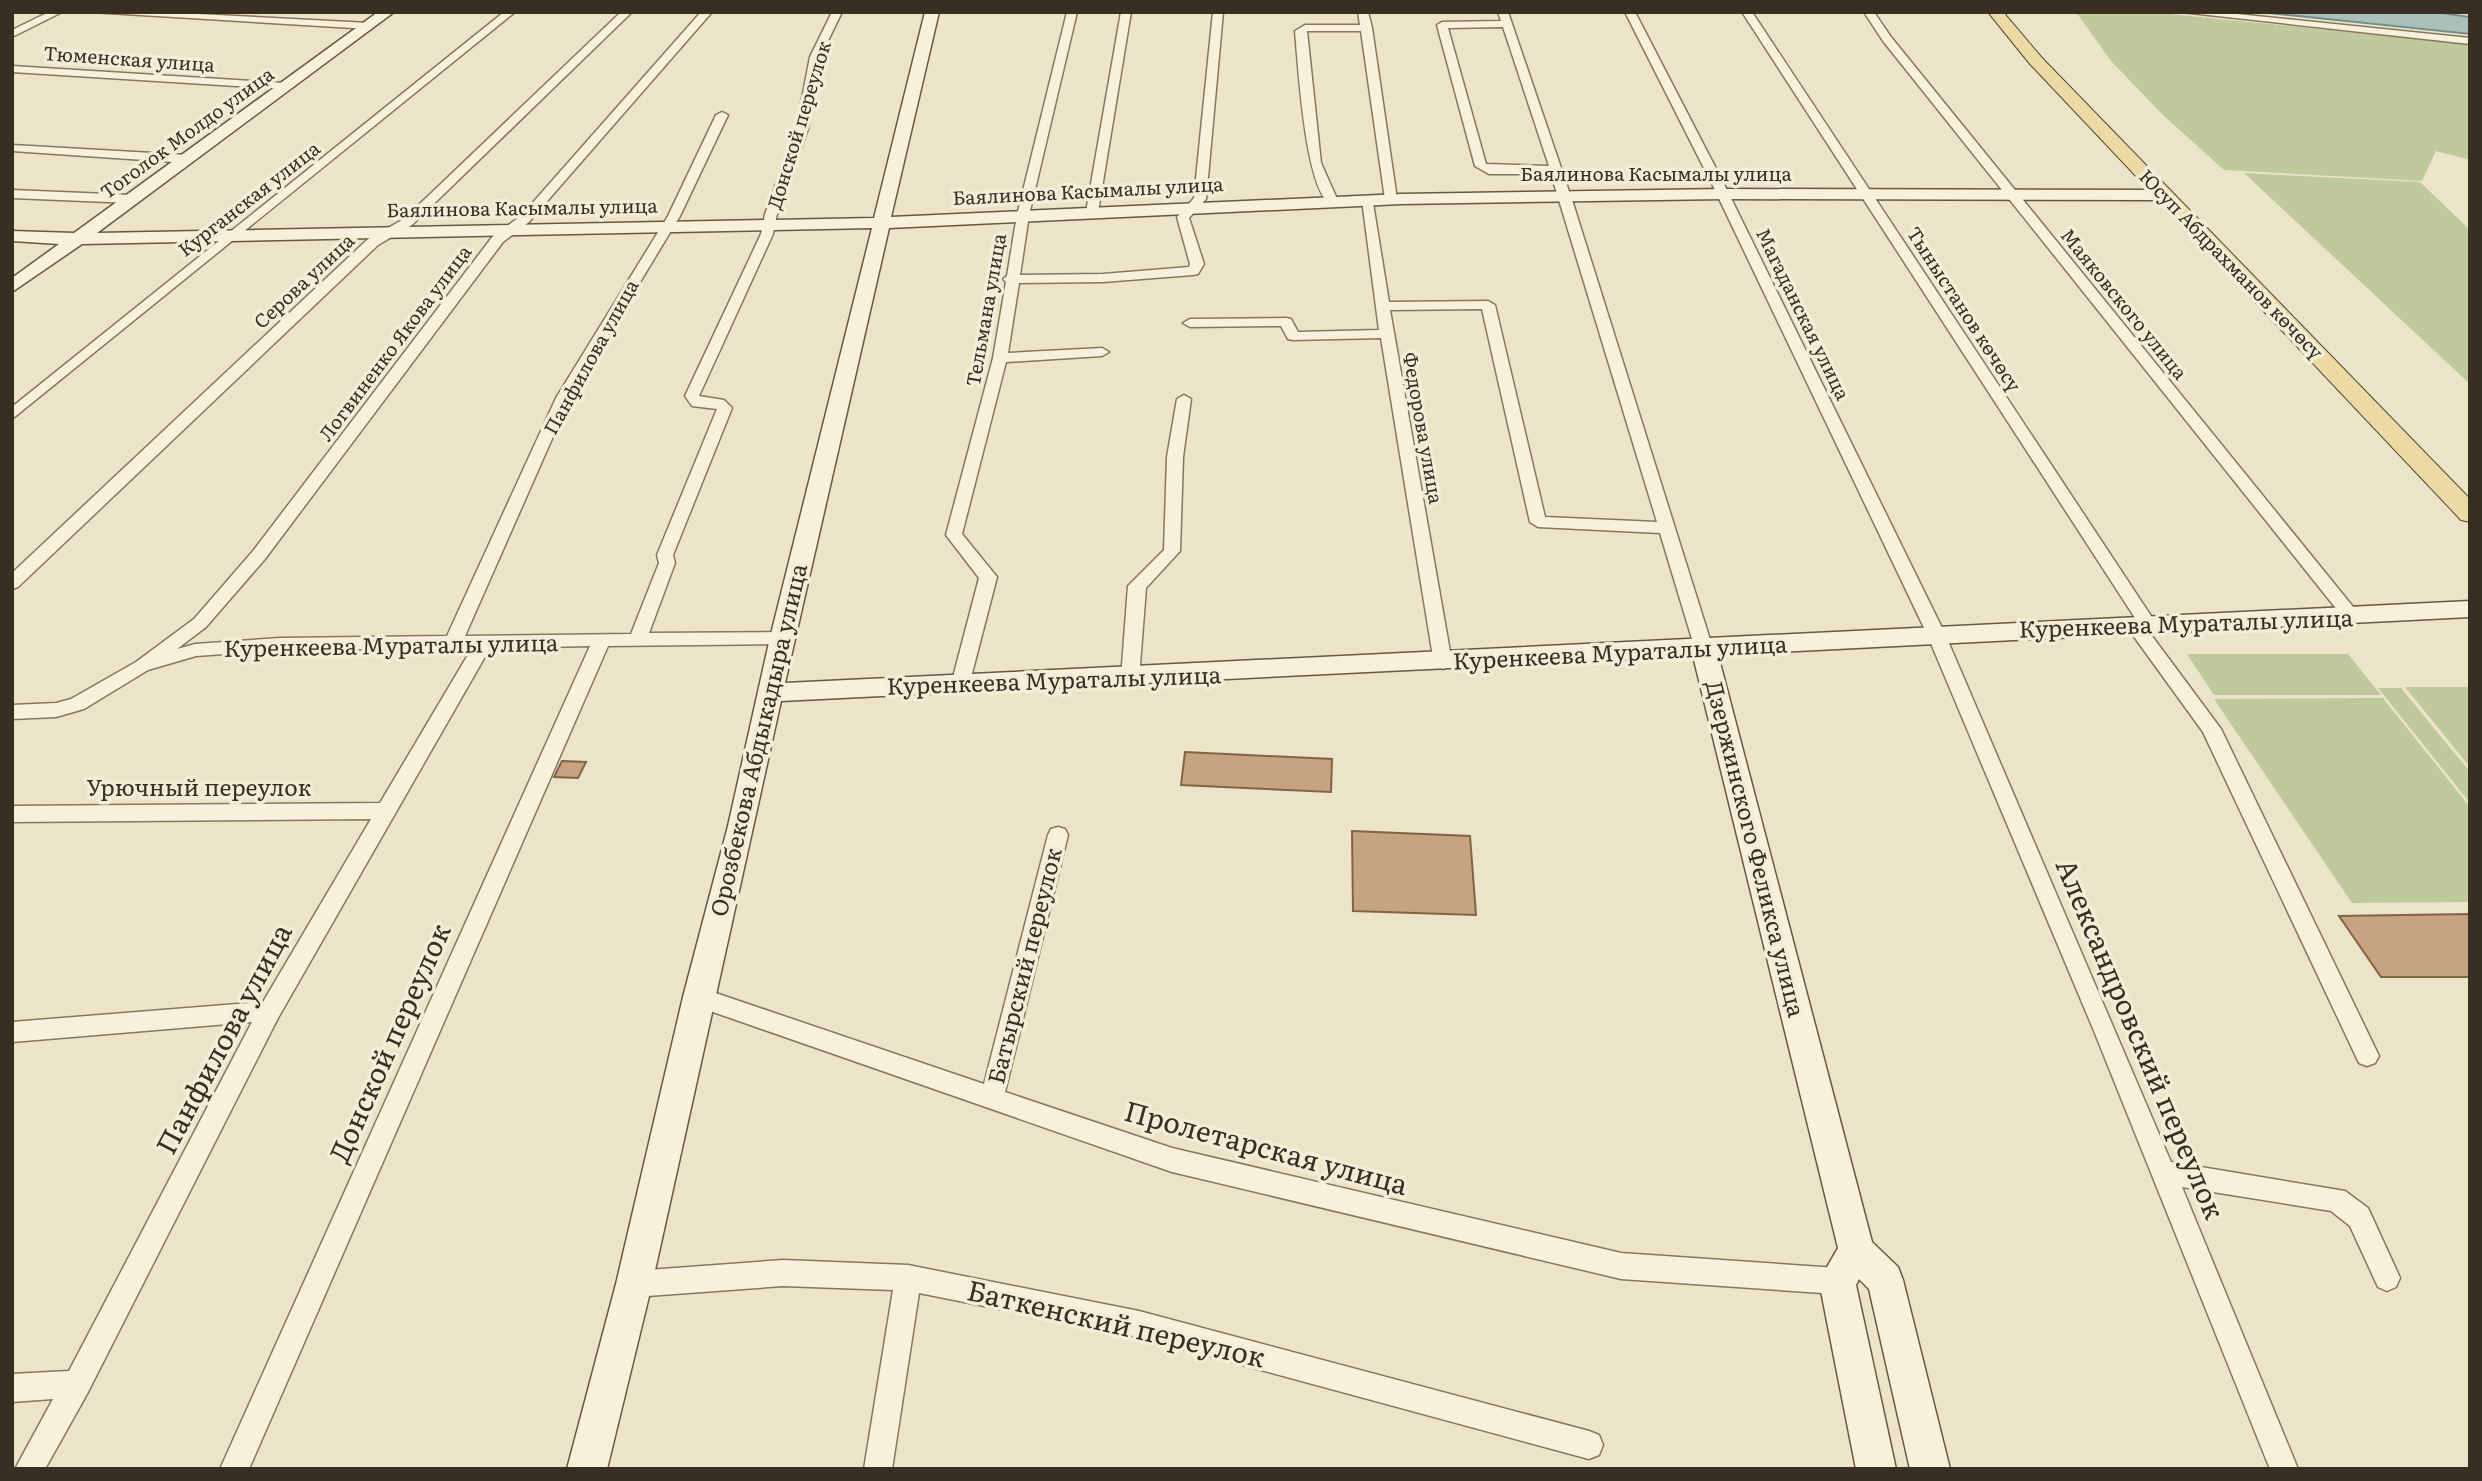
<svg xmlns="http://www.w3.org/2000/svg" width="2482" height="1481" font-family="Literata,serif">
<style>
.green{fill:#c0c99c}
.water{fill:#a9c0bb;stroke:#708e89;stroke-width:2}
.building{fill:#c7a381;stroke:#836346;stroke-width:2}
.lines{fill:none;stroke-linecap:round;stroke-linejoin:round}
.street-casing{stroke:#86775e;stroke-width:3}
.secondary-casing{stroke:#685841;stroke-width:3}
.primary-casing{stroke:#544532;stroke-width:2}
.street{fill:#f7f0db;fill-rule:evenodd}
.secondary{fill:#f7f0db;fill-rule:evenodd}
.primary{fill:#ebdaa3;fill-rule:evenodd}
.labels{text-anchor:middle;stroke-width:7;stroke-linejoin:round;paint-order:stroke}
.far-street-label{font-size:19px;fill:#382e21;stroke:#f3edd7}
.street-label{font-size:23px;fill:#382e21;stroke:#f3edd7}
.near-street-label{font-size:28px;fill:#382e21;stroke:#f3edd7}
</style>
<rect width="100%" height="100%" fill="#ebe4c8"/>
<path class="green" d="M2076 12H2149L2470 44V160L2436 151 2422 181 2224 170 2163 115 2111 61Z
M2244 173 2420 182 2470 230V384Z
M2187 654H2348L2381 695H2214Z
M2405 687H2470V767Z
M2378 688H2401L2470 772V803Z
M2383 698 2470 807V902L2352 903 2214 699Z"/>
<path class="water" d="M2259 12H2435L2470 17V34Z"/>
<path class="building" d="M1185 752 1332 759 1331 792 1181 785Z
M562 761 586 762 578 778 554 777Z
M1352 831 1470 836 1476 915 1353 911Z
M2470 914V977H2381L2339 916Z"/>
<g class="lines">
<g class="street-casing">
<path id="street" d="M49 12H62L12 37V30Z
M91 12H158L369 23 374 26 369 29Z
M504 12H515L12 419V407Z
M621 12H632L412 225 378 245 18 587 12 589V573L368 239 404 219Z
M701 12H712L529 222 503 242 265 559 206 627 177 649 195 644 280 638 447 636 556 398 668 216 716 115 722 112 728 115 680 216 570 398 465 636 631 634 659 563 657 555 717 409 692 406 685 396 761 234 765 214 796 129 810 57 832 12H842L820 57 808 129 777 214 773 234 699 396 724 400 732 408 673 555 675 563 649 633 782 632 791 638 782 644 608 646 249 1469H220L590 646 490 648 278 1018 87 1394 45 1469H15L53 1399 12 1402V1374L69 1371 252 1022 12 1042V1022L263 1002 371 819 12 822V806L380 803 472 648 280 650 196 656 148 670 84 709 56 717 12 719V705L56 703 71 699 136 662 194 619 253 551 493 236 521 216Z
M1067 12H1077L1029 215 1020 275 1103 274 1189 267 1190 264 1177 217 1194 198 1213 12H1223L1206 199 1189 218 1204 264 1198 274 1193 275 1103 282 1019 283 1008 353 1102 348 1109 352 1102 356 1006 362 962 534 997 577 969 685 960 692 951 685 979 578 946 535 993 358 1006 282 1003 279 1007 276 1017 215Z
M1121 12H1131L1098 212 1092 216 1086 212Z
M1358 12H1368L1372 28 1397 199 1391 203 1385 199 1361 31H1307L1321 163 1338 201 1332 205C1305 194 1298 62 1295 31L1305 25H1360Z
M1498 12H1508L1573 203 1713 649 1710 653H1698L1695 649 1660 533 1538 527 1530 522 1482 309 1390 310 1452 663 1443 669 1434 663 1381 338 1293 340 1288 339 1281 326 1190 327 1183 323 1190 319 1286 318 1291 319 1298 332 1379 330 1362 200 1372 197 1389 302 1488 301 1495 305 1545 517 1657 522 1551 174H1489L1475 166 1437 25 1442 22 1501 21ZM1503 27 1549 166 1486 164 1448 28Z
M1625 12H1635L1725 186 1945 634 2171 1162 2345 1191 2368 1208 2396 1269 2400 1278 2396 1287 2387 1291 2378 1287 2350 1226 2331 1211 2182 1187 2298 1469H2270L2094 1031 1927 634 1713 186Z
M1742 12H1752L2155 622 2158 626 2149 632 2221 729 2379 1056 2375 1063 2367 1066 2359 1063 2203 732 2127 627 2137 621Z
M1864 12H1874L1891 37 2358 613 2361 617 2358 621H2346L1883 41Z
M2181 12H2217L2470 38V44Z
M12 66 286 83 291 86 286 89 12 72Z
M12 145 188 155 194 159 188 163 12 151Z
M12 190 132 195 138 199 132 203 12 198Z
M1184 395 1191 399 1183 457 1180 551 1146 588 1139 678 1130 684 1121 678 1128 586 1164 550 1167 457 1177 399Z
M1058 827 1065 829 1068 835 1005 1092 1172 1148 1621 1253 1837 1268 1846 1272 1850 1281 1846 1290 1837 1294 1621 1279 1172 1172 690 1004 687 997 690 990 698 987 984 1084 1048 835 1051 829Z
M783 1260 908 1265 1139 1311 1589 1431 1599 1435 1603 1445 1599 1455 1589 1459 1139 1337 919 1293 892 1469H864L893 1290 783 1286 634 1297 625 1293 621 1284 625 1275 634 1271Z"/>
</g>
<g class="secondary-casing">
<path id="secondary" d="M378 12H394L97 233 874 218 925 12H939L891 217 1401 194 1724 189 2166 190 2174 195 2166 200 1724 199 1401 204 889 228 785 683 2470 601V617L1718 655 1872 1242 1898 1267 1903 1280 1950 1469H1910L1869 1289 1859 1279 1856 1285 1896 1469H1856L1819 1281 1838 1248 1693 656 781 701 652 1284 607 1469H567L616 1284 683 997 728 826 770 638 872 228 82 244 12 292V278L59 244 12 241V231L74 233Z"/>
</g>
<g class="primary-casing">
<path id="primary" d="M1988 12H2003L2042 58 2470 499V522L2461 520 2030 64Z"/>
</g>
<use href="#street" class="street"/>
<use href="#secondary" class="secondary"/>
<use href="#primary" class="primary"/>
</g>
<g class="labels">
<g class="far-street-label">
<text transform="translate(129 59) rotate(4)" y="7">Тюменская улица</text>
<text transform="translate(799 125) rotate(-73)" y="7">Донской переулок</text>
<text transform="translate(187 133) rotate(-36)" y="7">Тоголок Молдо улица</text>
<text x="1656" y="181">Баялинова Касымалы улица</text>
<text transform="translate(1088 191) rotate(-3)" y="7">Баялинова Касымалы улица</text>
<text transform="translate(249 199) rotate(-38)" y="7">Курганская улица</text>
<text transform="translate(522 208) rotate(-1)" y="7">Баялинова Касымалы улица</text>
<text transform="translate(2231 264) rotate(46)" y="7">Юсуп Абдрахманов көчөсү</text>
<text transform="translate(304 281) rotate(-43)" y="7">Серова улица</text>
<text transform="translate(2124 304) rotate(51)" y="7">Маяковского улица</text>
<text transform="translate(1964 309) rotate(57)" y="7">Тыныстанов көчөсү</text>
<text transform="translate(986 310) rotate(-80)" y="7">Тельмана улица</text>
<text transform="translate(1803 314) rotate(64)" y="7">Магаданская улица</text>
<text transform="translate(395 343) rotate(-53)" y="7">Логвиненко Якова улица</text>
<text transform="translate(591 357) rotate(-61)" y="7">Панфилова улица</text>
<text transform="translate(1423 428) rotate(80)" y="7">Федорова улица</text>
</g>
<g class="street-label">
<text transform="translate(2186 624) rotate(-2)" y="8">Куренкеева Мураталы улица</text>
<text transform="translate(391 646) rotate(-1)" y="8">Куренкеева Мураталы улица</text>
<text transform="translate(1620 653) rotate(-3)" y="8">Куренкеева Мураталы улица</text>
<text transform="translate(1054 681) rotate(-2)" y="8">Куренкеева Мураталы улица</text>
<text transform="translate(759 740) rotate(-77)" y="8">Орозбекова Абдыкадыра улица</text>
<text x="199" y="796">Урючный переулок</text>
<text transform="translate(1755 849) rotate(76)" y="8">Дзержинского Феликса улица</text>
<text transform="translate(1025 966) rotate(-76)" y="8">Батырский переулок</text>
</g>
<g class="near-street-label">
<text transform="translate(224 1039) rotate(-62)" y="10">Панфилова улица</text>
<text transform="translate(2140 1039) rotate(67)" y="10">Александровский переулок</text>
<text transform="translate(390 1043) rotate(-66)" y="10">Донской переулок</text>
<text transform="translate(1266 1148) rotate(15)" y="10">Пролетарская улица</text>
<text transform="translate(1116 1324) rotate(13)" y="10">Баткенский переулок</text>
</g>
</g>
<rect width="2482" height="1481" fill="none" stroke="#382e21" stroke-width="28"/>
</svg>
